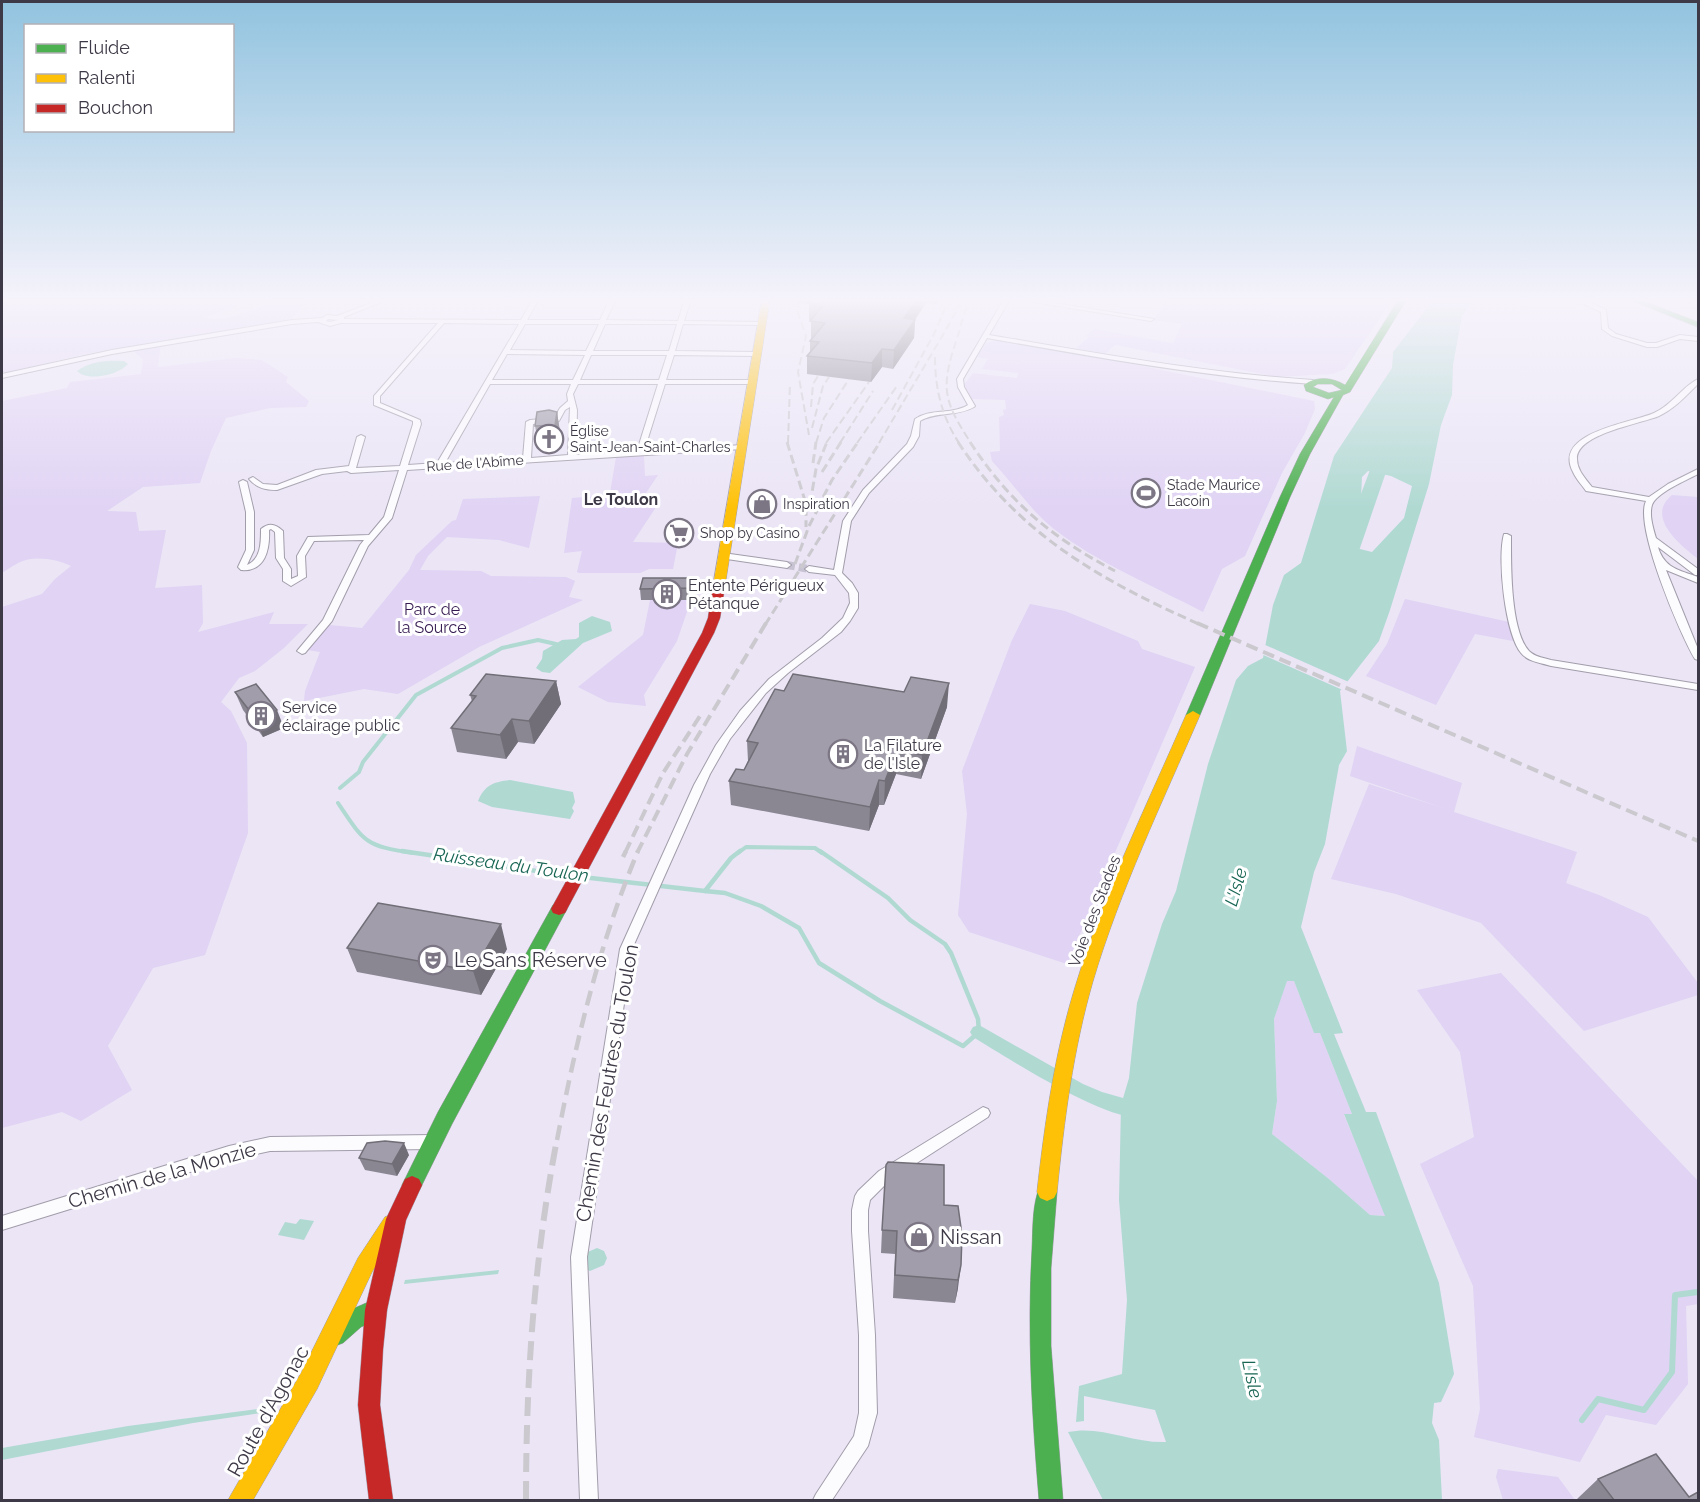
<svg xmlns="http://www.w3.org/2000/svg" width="1700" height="1502" font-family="Raleway,sans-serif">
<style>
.green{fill:#e0d3f4}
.water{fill:#b0d9d2;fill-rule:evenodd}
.pier{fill:#ebe5f6}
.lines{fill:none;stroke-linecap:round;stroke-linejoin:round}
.stream-far2{stroke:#b0d9d2;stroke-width:4}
.stream-far1{stroke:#b0d9d2;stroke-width:4.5}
.stream{stroke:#b0d9d2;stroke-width:6}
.canal{fill:#b0d9d2;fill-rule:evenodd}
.river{fill:#b0d9d2;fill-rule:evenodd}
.street-tunnel{stroke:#c8c3d3;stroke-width:8;stroke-dasharray:8 4;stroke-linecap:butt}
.street-casing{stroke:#a29daa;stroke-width:2}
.fast-casing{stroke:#a29daa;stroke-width:1}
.slow-casing{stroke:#a29daa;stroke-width:1}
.jam-casing{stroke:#a29daa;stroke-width:1}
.street{fill:#fcfbfe;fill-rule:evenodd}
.fast{fill:#4caf50;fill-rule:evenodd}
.slow{fill:#ffc107;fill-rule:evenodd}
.jam{fill:#c62828;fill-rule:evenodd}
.rail-far4{stroke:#cbc9ce;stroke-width:2;stroke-dasharray:8 4;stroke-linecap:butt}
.rail-far3{stroke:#cbc9ce;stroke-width:3;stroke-dasharray:9 4.5;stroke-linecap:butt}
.rail-far2{stroke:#cbc9ce;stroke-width:4;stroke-dasharray:12 6;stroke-linecap:butt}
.rail-far1{stroke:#cbc9ce;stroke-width:4.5;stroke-dasharray:15 8;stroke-linecap:butt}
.rail{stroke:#cbc9ce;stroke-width:6;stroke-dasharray:19 9;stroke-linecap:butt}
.wall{fill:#8b8792}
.shaded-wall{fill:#716e77}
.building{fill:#a29daa;stroke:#716e77;stroke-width:1.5}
.labels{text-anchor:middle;stroke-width:6;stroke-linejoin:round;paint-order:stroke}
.far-poi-label{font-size:14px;fill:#3e3946;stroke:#fff;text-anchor:start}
.far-street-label{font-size:14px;fill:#3e3946;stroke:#fff}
.far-quarter-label{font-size:16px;font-weight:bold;fill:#3e3946;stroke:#fff}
.poi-label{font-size:16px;fill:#3e3946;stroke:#fff;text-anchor:start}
.park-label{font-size:16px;fill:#371c52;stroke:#fff}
.street-label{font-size:16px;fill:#3e3946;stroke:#fff}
.water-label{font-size:18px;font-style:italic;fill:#196655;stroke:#fff}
.near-poi-label{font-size:20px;fill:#3e3946;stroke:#fff;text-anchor:start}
.near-street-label{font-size:20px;fill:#3e3946;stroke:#fff}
</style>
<rect width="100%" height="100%" fill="#ebe5f6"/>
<path class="green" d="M2 299H225L241 304 206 317C224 325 262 305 280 299 289 297 301 299 309 299L291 319 161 342 158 367 236 358 262 360 288 377 286 382 309 401 306 407 270 408 226 418 211 451 200 483 143 487 107 511 136 512 139 531 166 530 155 588 202 585 203 623 198 632 274 612 269 624H308L284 648 255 671 239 678 221 702 231 711 247 743 248 833 205 955 153 968 108 1046 132 1090 81 1121 62 1112 2 1128V607L42 594 55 579 71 566C57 559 33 555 18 563 12 566 7 570 2 573V401L67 388 70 382 141 374 143 359C139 357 136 352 132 351 105 344 34 369 2 373Z
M1168 299H1393L1345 369 1333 374 1277 377 1115 345 1104 355 1076 348 1089 337 1086 336 1094 329 1173 343 1182 324 1153 320Z
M997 340 1118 361 1314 401 1315 409 1305 433 1282 473 1245 556 1222 569 1203 612C1156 587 1096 562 1054 529 1029 509 1013 483 992 461L990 452 1000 451 999 417 1004 415 1003 410 1006 409 1005 400 972 399 963 386 973 373 1017 378 1018 373 982 369 988 359 977 357 986 343Z
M644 456 645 476 658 475 640 502 658 504 633 542 678 543 673 569H649L640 573H579L577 572 582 551 564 553 572 498 598 496 610 493 616 457Z
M1672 495 1698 497V559C1680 545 1645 517 1672 495Z
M540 496 529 548 499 540 447 537 428 556 420 570 481 571 491 576 566 577 575 581 569 597 583 600 479 647 398 694 364 689 304 701 305 691 320 652 308 650 329 625 362 628 409 570 416 555 452 521 456 520 463 499Z
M1405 599 1509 622 1513 641 1475 634 1436 705 1366 676 1387 644Z
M650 600H691L677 641 644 695 646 706 608 702 578 687 643 635Z
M1030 604 1065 611 1138 641 1142 649 1195 667 1067 964 969 932 958 915 967 814 962 771 1012 640Z
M1357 746 1462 783 1454 812 1577 852 1566 883 1599 895 1648 917 1698 983V995L1584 1031 1481 923 1396 894 1331 879 1369 784 1446 809 1350 776Z
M1501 973 1698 1181V1304L1686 1306 1688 1384 1656 1425 1606 1415 1580 1462 1474 1437 1480 1409 1473 1286 1420 1164 1474 1137 1460 1052 1417 990Z
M1287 980 1294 981 1314 1033H1320L1352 1114 1344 1115 1386 1216 1370 1215 1329 1179 1272 1134 1277 1101 1274 1019Z
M1498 1469 1558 1477 1575 1500H1503L1496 1477Z"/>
<path class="water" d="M1434 299H1474L1462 316 1453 365 1452 395 1441 425 1429 484 1390 610 1379 641 1340 691 1347 751 1339 765 1325 844 1314 872 1301 927 1343 1033 1334 1034 1366 1112H1376L1439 1283 1454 1374 1441 1402 1434 1403 1432 1423 1439 1440 1442 1500H1103L1068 1432C1101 1425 1131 1443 1166 1442L1155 1410 1084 1396V1421L1076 1422 1079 1386 1122 1374 1127 1300 1119 1200 1121 1105 1129 1078 1137 1003 1162 924 1176 891 1208 764 1236 680 1248 666 1263 658 1273 605 1284 575 1301 563 1334 456 1392 368 1393 352ZM1368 471 1391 476 1412 486 1404 518 1372 552 1344 545 1361 498 1362 477ZM1287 981H1294L1314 1033H1320L1352 1114H1344L1385 1216 1370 1215 1329 1179 1272 1134 1277 1101 1274 1019Z
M124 361 128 364C119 375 87 382 77 371 90 361 109 360 124 361Z
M592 616 610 622 612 631 583 643 550 673 542 672 536 668 542 659 543 651 562 640 576 639 579 637V623Z
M510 780 573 792 575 802 572 808 574 811 570 819 492 807 478 801C485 785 493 782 510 780Z
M300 1219 314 1221 304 1240 278 1235 285 1222 296 1224Z
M499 1270 498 1274 404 1284 405 1280Z
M265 1408 267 1412 193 1423 2 1460V1448L128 1426Z"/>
<path class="pier" d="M1263 644 1351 683 1345 691 1261 654Z"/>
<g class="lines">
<path class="stream-far2" d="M340 788 359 772 363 762 416 695 502 648 538 640 556 644
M338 803C364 842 365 846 413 853
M738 853 746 847 815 848 822 853"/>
<path class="stream-far1" d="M402 851 571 876
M582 877 705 891
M705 891 725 893 761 906 799 928 819 963 880 1001 963 1046 979 1032 978 1019 951 953 945 944 910 920 888 898 820 851
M705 891 731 858 740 851"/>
<path class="stream" d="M1582 1420 1598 1399 1644 1410 1672 1372 1675 1295 1698 1292"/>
<path class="canal" d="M979 1025 1083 1084 1102 1092 1144 1104 1147 1110 1144 1116C1114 1127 1003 1055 973 1037L970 1032 973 1027Z
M597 1248 604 1251 607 1258 604 1265 590 1271 583 1268 580 1261 583 1254Z"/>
<path class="river" d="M1388 438 1396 443 1350 577 1347 581H1333L1330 577 1380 443Z"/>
<path class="street-tunnel" d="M787 565 809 569"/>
<g class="street-casing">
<path id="street" d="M381 299H389L344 317V319L521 320 533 299H539L527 320H600L610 299H616L606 320 678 321 685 299H691L684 321 764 322 765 323 762 325 683 324 675 351 757 352 760 354 757 356 674 355 666 380H753L756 382 753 384H665L644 451 742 445 746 447 742 449 407 470 392 518 368 546 332 621 305 653 302 654 297 651 323 620 360 545 364 540 314 541 305 556 306 577 291 586 283 581V569L276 558 275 532 271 529 269 530C270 550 265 572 241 570L238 567 246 550V512L239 482 243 480 247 482 254 512V550L247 565C261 559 261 543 261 529 269 522 276 524 283 531L284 558 291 569V579L298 576 297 556 308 537 369 535 384 517 399 470 351 473 347 471 322 474 277 490C265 490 257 488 249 479L253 477 263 484 277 485 316 470 349 466 357 437 361 435 365 437 356 468 400 466 413 424V421L374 405V396L438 323H341L330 326 318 322 292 324 112 354 2 378V374L112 350 292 320 322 318 327 315 337 316ZM328 319 338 320 330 322 326 321ZM444 323 519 324 437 463 408 465 421 424 420 420 380 403V396ZM525 324H599L586 351 510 350ZM605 324H677L669 351H593ZM507 354 585 355 573 380H492ZM591 355H667L659 380H580ZM490 384H571L567 394 568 401 560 408 554 418 530 420 526 422 523 458 445 463ZM578 384H658L637 451 576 455 577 410 573 394ZM570 407 568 455 531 458 533 424 559 421 565 410Z
M1004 299H1010L989 335C1097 353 1204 373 1313 380L1316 382 1313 384C1203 377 1095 357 987 338L963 379 964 387 975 406 974 407C957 417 937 411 920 421L919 436 913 447 869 493 851 521 842 573 852 583 858 593V608L850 621 841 632 788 673 766 693 730 739 710 774 632 949 587 1257 598 1500H580L571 1257 620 949 694 785 716 745 740 711 769 679 822 638 843 618 850 603 849 593 835 575 809 572 805 569 809 566 834 570 843 521 863 490 907 444 911 436 915 419C931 408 952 415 968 405L958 387 957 379Z
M1015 299H1029L1154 319 1151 321Z
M1582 299H1588L1589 302 1606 310 1608 328 1616 334 1647 343H1656L1680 335 1698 337V341L1680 339 1657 347H1647L1612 336 1602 329 1601 312 1584 304Z
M1688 299H1694L1690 303 1687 301Z
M1698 379V384C1686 396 1674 409 1659 416 1640 424 1576 434 1577 459 1577 470 1585 478 1592 487L1649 497 1668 484 1698 469V474C1687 480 1656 493 1652 505 1649 515 1653 528 1656 538L1698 569V575H1695L1658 547C1664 568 1679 570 1698 577V583L1666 570 1698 649V660L1695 659C1680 634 1634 526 1646 501L1586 491C1582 485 1576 479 1573 472 1552 432 1632 423 1654 413 1672 405 1682 387 1698 379Z
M1504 534H1507L1511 536C1511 564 1510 630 1529 651 1535 657 1544 658 1551 660L1698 684V690L1551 666C1541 663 1528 662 1521 653 1505 633 1497 558 1504 534Z
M723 553 787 562 791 565 787 568 720 558V554Z
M983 1107 988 1109 990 1113 988 1117 889 1181 870 1200 868 1210V1231L875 1335 877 1413 868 1446 832 1500H813L816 1494 854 1436 859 1413V1335L852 1231V1210L855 1196 858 1191 879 1171Z
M433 1135 438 1137 440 1142 438 1147 433 1149 270 1151 229 1160 2 1230V1216L229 1146 270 1137Z"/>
</g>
<g class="fast-casing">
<path id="fast" d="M1399 299H1407L1350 392 1343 395 1310 454 1290 497 1200 715 1193 719 1188 718 1186 715 1280 497 1300 454 1334 397 1328 399 1306 391 1304 385C1316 376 1332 377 1345 385ZM1318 384H1332L1342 390 1329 393 1313 387Z
M1628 299H1638L1698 322V327Z
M559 903 565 905 567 909 452 1124 419 1191 412 1194 405 1191 402 1185 438 1112 553 905Z
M1047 1183 1054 1186 1057 1192 1051 1268V1346L1063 1500H1039C1032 1416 1027 1333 1032 1249 1033 1229 1032 1204 1040 1186Z
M376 1299 383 1303 387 1310 383 1317 361 1327 343 1343 335 1346 327 1343 324 1335C333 1315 357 1307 376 1299Z"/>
</g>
<g class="slow-casing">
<path id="slow" d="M762 299H770L724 592 718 595 712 592Z
M1193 711 1200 715C1162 803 1120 890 1093 981 1073 1050 1064 1121 1057 1192L1054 1198 1047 1201 1040 1198 1037 1192C1045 1121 1055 1050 1077 981 1105 889 1148 803 1186 715Z
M392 1215 399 1217 402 1224 372 1272 317 1389 253 1500H228L301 1373 358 1258 385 1217Z"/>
</g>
<g class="jam-casing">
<path id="jam" d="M718 589 724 592 720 618 714 633 565 913 559 915 553 913 551 909 702 633 708 618 712 592Z
M412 1176 419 1179 422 1185 406 1220 387 1310 383 1349 380 1405 393 1500H369L358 1405 365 1310 386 1219 405 1179Z"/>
</g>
<use href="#street" class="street"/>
<use href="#fast" class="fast"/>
<use href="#slow" class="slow"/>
<use href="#jam" class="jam"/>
<path class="rail-far4" d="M798 299V313L806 336 798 372 809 435
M967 307C962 317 961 328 957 338 941 387 942 399 971 443
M946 329 963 299
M935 357C935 389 942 417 959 443
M811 407 813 384 818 376
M892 410 934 334 949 299
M812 428 823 386 829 377
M788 443 790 383
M816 443 824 418 849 379
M826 443 869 382
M840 443 873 391
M857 443 897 386
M879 443 950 323"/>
<path class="rail-far3" d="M787 442 806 504V527
M958 442C1019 535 1102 581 1201 625
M970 442C1010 503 1051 537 1115 571
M813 463 816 442
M822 472 841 442
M810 504 816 469 827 442
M817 509 832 480 858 442
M795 564 809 526 821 503
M765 625 880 442"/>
<path class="rail-far2" d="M1197 623 1698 841
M625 853 663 773 702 713
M637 853 687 754 766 623"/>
<path class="rail-far1" d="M623 857 626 851
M557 1140C576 1042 599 944 638 851"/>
<path class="rail" d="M526 1500C526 1378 534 1259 557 1139"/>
</g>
<path class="wall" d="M797 299H940L936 304 926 303 915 320 914 338 893 369 882 367 871 382 807 374V356L810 352V341L811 339V320H809V304L798 303Z
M557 412 560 432 558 445 539 446 535 426Z
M692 578 693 589 691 600H641L640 589Z
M556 681 561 704 534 744 518 742 506 759 457 752 451 728 472 701 470 695Z
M235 692 284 728 263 737 243 710Z
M947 707 921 779 896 774 884 805H879L869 831 731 805 729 781 744 770 748 761 747 741Z
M347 948 507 949 481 995 357 972Z
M409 1155 397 1176 365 1170 359 1158Z
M944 1205 958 1206V1288L955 1303 893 1298 895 1254 881 1253 882 1230Z
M1598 1479 1689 1497 1698 1500H1578L1577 1499Z"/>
<path class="shaded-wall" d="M918 299H927L926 303 903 336 904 318Z
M915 320 914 338 893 369 894 350Z
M882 349V367L871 382 872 363Z
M557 412 560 432 558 445 555 425Z
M692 578 693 589 691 600 690 588Z
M556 681 561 704 534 744 529 721Z
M949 683 947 707 921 779 922 755Z
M277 710 284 728 263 737 256 719Z
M512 719 518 742 506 759 500 735Z
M897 750 896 774 884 805 885 781Z
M879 780V805L869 831 870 807Z
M501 924 507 949 481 995 473 971Z
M404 1143 409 1155 397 1176 392 1164Z
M961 1265 958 1288 955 1303 958 1280Z"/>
<path class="building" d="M812 299H918L904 318 915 320 894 350 882 349 872 363 807 356 819 342 810 341 825 323 810 321 822 307H816L819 304 809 303Z
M549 410 557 412 555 425 535 426 537 412Z
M643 578H692L690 588 640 589Z
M486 674 556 681 529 721 512 719 500 735 451 728 476 696 470 695Z
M793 674 904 692 911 677 949 683 922 755 897 750 885 781 879 780 870 807 729 781 736 769 744 770 758 743 747 741 775 689 784 691Z
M256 684 277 710 256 719 235 692Z
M378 903 501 924 473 971 347 948Z
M385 1141 404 1143 392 1164 359 1158 367 1143Z
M888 1162 944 1165V1205L958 1206 962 1235 961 1265 958 1280 895 1275 897 1231 882 1230 886 1165Z
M1656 1454 1689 1497 1698 1492V1500H1614L1598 1479Z"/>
<linearGradient id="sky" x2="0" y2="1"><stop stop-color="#91c3df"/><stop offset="0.59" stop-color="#f6f3fb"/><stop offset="1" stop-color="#f6f3fb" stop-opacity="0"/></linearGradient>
<rect width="1700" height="509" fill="url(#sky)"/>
<defs>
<g id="church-ring" transform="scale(1.5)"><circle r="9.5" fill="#fff" stroke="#7b7584" stroke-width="1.5"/><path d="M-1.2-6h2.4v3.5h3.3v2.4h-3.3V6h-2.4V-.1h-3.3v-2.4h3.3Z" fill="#7b7584"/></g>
<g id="stadium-ring" transform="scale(1.5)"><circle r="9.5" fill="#fff" stroke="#7b7584" stroke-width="1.5"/><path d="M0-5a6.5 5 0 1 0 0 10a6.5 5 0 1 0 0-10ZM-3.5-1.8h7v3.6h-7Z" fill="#7b7584"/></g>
<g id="shop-ring" transform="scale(1.5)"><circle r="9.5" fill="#fff" stroke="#7b7584" stroke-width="1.5"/><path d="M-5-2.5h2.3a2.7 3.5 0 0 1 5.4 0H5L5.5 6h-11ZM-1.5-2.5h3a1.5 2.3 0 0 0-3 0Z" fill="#7b7584"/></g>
<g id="supermarket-ring" transform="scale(1.5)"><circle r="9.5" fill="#fff" stroke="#7b7584" stroke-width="1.5"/><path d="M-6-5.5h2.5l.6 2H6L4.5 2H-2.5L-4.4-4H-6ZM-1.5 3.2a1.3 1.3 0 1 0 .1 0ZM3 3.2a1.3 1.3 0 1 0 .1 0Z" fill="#7b7584"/></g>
<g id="building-ring" transform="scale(1.5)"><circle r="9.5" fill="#fff" stroke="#7b7584" stroke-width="1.5"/><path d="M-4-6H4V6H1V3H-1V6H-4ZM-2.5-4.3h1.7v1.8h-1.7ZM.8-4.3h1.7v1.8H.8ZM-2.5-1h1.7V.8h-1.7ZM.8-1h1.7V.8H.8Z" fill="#7b7584"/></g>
<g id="theatre-ring" transform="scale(1.5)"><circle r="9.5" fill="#fff" stroke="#7b7584" stroke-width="1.5"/><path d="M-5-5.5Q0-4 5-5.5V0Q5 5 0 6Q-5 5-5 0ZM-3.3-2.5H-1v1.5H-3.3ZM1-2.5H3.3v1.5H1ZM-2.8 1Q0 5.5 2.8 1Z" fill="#7b7584"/></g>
</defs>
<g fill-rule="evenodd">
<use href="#church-ring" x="549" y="439"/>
<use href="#stadium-ring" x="1146" y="493"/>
<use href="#shop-ring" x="762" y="504"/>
<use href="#supermarket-ring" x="679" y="533"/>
<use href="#building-ring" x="667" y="594"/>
<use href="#building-ring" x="261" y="716"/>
<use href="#building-ring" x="843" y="754"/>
<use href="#theatre-ring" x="433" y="960"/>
<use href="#shop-ring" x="919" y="1237"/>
</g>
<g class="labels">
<g class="far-poi-label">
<text x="570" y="436">Église<tspan x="570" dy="16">Saint-Jean-Saint-Charles</tspan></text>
<text x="1167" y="490">Stade Maurice<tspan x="1167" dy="16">Lacoin</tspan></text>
<text x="783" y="509">Inspiration</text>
<text x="700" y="538">Shop by Casino</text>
</g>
<g class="far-street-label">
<text transform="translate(475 463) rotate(-4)" y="5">Rue de l'Abîme</text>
</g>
<g class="far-quarter-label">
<text x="621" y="505">Le Toulon</text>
</g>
<g class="poi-label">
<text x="688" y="591">Entente Périgueux<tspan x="688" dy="18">Pétanque</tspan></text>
<text x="282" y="713">Service<tspan x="282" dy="18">éclairage public</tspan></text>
<text x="864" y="751">La Filature<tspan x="864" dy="18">de l'Isle</tspan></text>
</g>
<g class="park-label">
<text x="432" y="615">Parc de<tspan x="432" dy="18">la Source</tspan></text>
</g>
<g class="street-label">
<text transform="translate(1094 911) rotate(-69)" y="6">Voie des Stades</text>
</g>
<g class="water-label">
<text transform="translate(511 865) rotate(8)" y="6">Ruisseau du Toulon</text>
<text transform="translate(1236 887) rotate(-74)" y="6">L'Isle</text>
<text transform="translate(1252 1379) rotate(78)" y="6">L'Isle</text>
</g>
<g class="near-poi-label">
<text x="454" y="967">Le Sans Réserve</text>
<text x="940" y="1244">Nissan</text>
</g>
<g class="near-street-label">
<text transform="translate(607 1083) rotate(-80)" y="7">Chemin des Feutres du Toulon</text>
<text transform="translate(162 1175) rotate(-16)" y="7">Chemin de la Monzie</text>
<text transform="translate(268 1411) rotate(-61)" y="7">Route d'Agonac</text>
</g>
</g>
<rect width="1700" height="1502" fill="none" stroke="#3e3946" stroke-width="6"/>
<rect x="24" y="24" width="210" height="108" fill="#ffffff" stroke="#b2b0b5" stroke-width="1.5"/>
<rect x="36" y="44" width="30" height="9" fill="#4caf50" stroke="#b2b0b5" stroke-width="1.5"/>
<text x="78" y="54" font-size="18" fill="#3e3946">Fluide</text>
<rect x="36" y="74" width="30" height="9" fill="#ffc107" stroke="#b2b0b5" stroke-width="1.5"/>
<text x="78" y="84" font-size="18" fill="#3e3946">Ralenti</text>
<rect x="36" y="104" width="30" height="9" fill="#c62828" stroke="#b2b0b5" stroke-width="1.5"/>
<text x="78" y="114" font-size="18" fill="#3e3946">Bouchon</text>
</svg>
